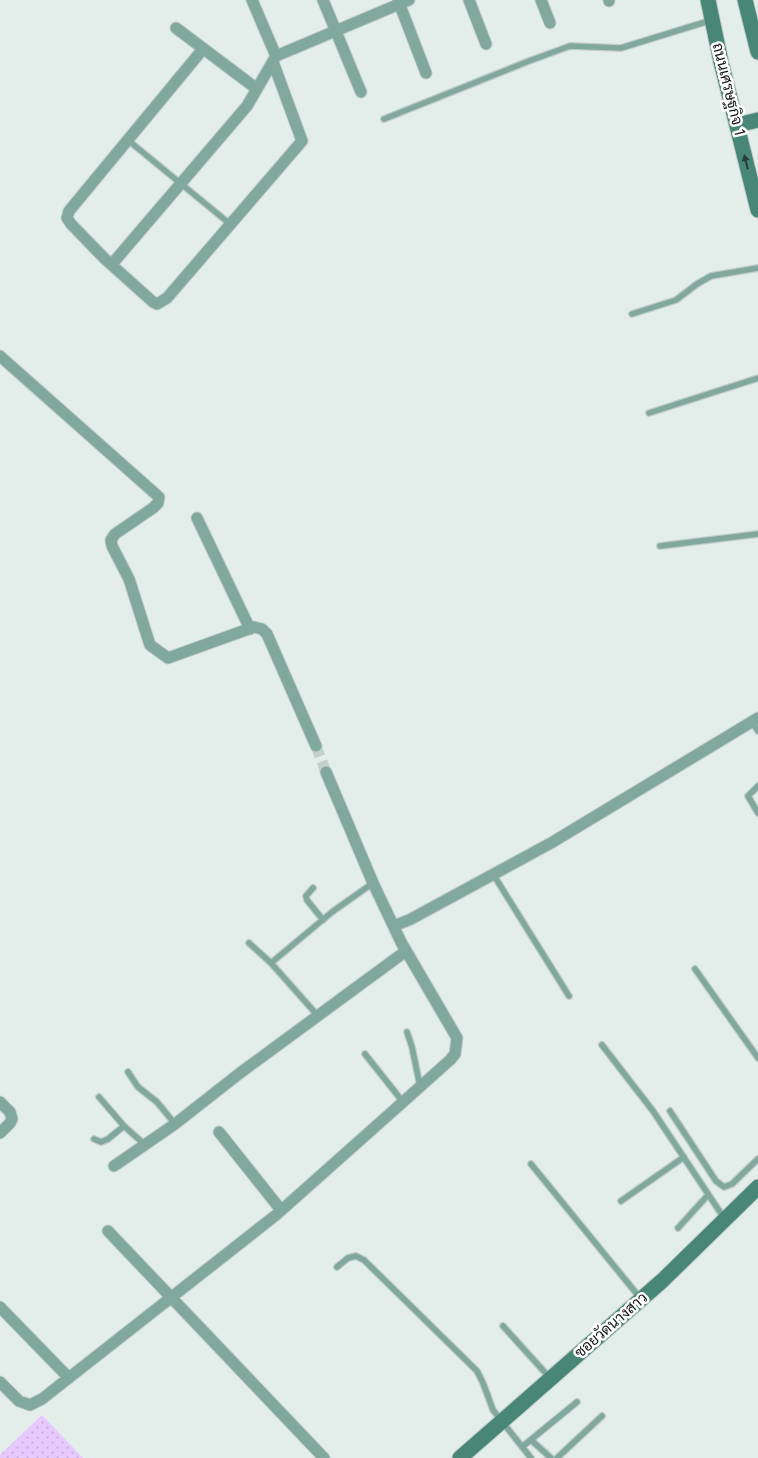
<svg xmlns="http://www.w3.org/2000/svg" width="758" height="1458" font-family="'Noto Sans',Sarabun,sans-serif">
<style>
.garden{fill:url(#garden-dots)}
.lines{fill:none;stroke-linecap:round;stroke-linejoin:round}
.street-tunnel{stroke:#c4cecb;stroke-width:11;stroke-dasharray:11 5.5;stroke-linecap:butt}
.lane-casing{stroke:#c2ccc9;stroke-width:8}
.street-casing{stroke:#c2ccc9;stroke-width:13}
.secondary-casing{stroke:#c2ccc9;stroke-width:17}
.lane{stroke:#80a89d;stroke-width:5.5}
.street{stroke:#80a89d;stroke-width:11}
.secondary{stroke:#488777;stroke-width:15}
.oneway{fill:#263e38}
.labels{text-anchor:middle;stroke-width:5;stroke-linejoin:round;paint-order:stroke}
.street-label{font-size:15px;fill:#131716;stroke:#fff}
</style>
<defs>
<pattern id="garden-dots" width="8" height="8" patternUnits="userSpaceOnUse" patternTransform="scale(1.25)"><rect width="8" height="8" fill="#e7c9ff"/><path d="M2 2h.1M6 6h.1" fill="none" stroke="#c5acda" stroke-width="1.8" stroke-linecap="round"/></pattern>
</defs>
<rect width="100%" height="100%" fill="#e3eeeb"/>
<path class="garden" d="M42 1415 83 1458H0V1455Z"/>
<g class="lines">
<path class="street-tunnel" d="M316 746 326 772"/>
<g class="lane-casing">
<path id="lane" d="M384 119 529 61 570 46 621 48 712 20
M129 141 230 224
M632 314 676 300 697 284 711 276 758 268
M649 413 758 378
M660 546 758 534
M752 722 758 731
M758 786 748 796 758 813
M493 874 569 996
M313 888 306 896 307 900 323 920
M249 943 271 963 332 912 373 883
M271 963 318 1016
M695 969 758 1058
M407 1032 412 1047 420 1086
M602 1045 653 1111 724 1218
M365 1054 403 1102
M128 1072 138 1087 157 1102 175 1124
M99 1097 124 1126
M670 1111 716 1181 724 1187 732 1184 758 1159
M94 1139 101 1142 108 1139 124 1126 144 1144
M531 1164 641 1299
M621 1201 684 1157
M678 1228 708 1195
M337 1267 348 1258 356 1256 364 1260 477 1371 483 1383 493 1410 531 1458
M503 1326 550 1378
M531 1440 551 1458
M522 1447 577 1402
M557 1458 602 1416"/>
</g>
<g class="street-casing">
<path id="street" d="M252 0 276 56
M323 0 361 92
M398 0 426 73
M469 0 486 44
M541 0 550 23
M609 0V1
M176 28 257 89
M203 49 69 211 67 218 71 224 105 259 153 302 157 304 167 298 302 141 273 62
M112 264 247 106 276 56 409 0
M0 356 159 497 158 503 153 508 115 534 111 540 112 546 129 579 150 645 168 658 254 627 262 629 267 634 316 746
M197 518 250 629
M394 926 411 919 551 843 758 718
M0 1102 10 1112 12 1119 10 1123 0 1133
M219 1132 281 1210
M114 1166 175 1124 240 1073 406 951
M108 1231 324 1458
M0 1307 69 1378
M0 1382 19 1401 30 1405 42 1399 276 1215 403 1102 450 1060 455 1054 457 1038 401 942 373 883 326 772"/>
</g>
<g class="secondary-casing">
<path id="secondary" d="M708 0 721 62 758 210
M745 0 758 52
M737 125 758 120
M460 1458 663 1280 758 1187"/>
</g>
<use href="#lane" class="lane"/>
<use href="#street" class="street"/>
<use href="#secondary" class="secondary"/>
</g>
<defs><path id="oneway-solid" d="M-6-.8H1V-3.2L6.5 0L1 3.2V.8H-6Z" transform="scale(1.25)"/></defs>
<use class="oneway" href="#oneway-solid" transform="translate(746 162) rotate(-104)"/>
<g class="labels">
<g class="street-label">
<text transform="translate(729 90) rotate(76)" y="5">ถนนเศรษฐกิจ 1</text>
<text transform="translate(611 1325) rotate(-41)" y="5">ซอยวัดนางสาว</text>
</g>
</g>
</svg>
